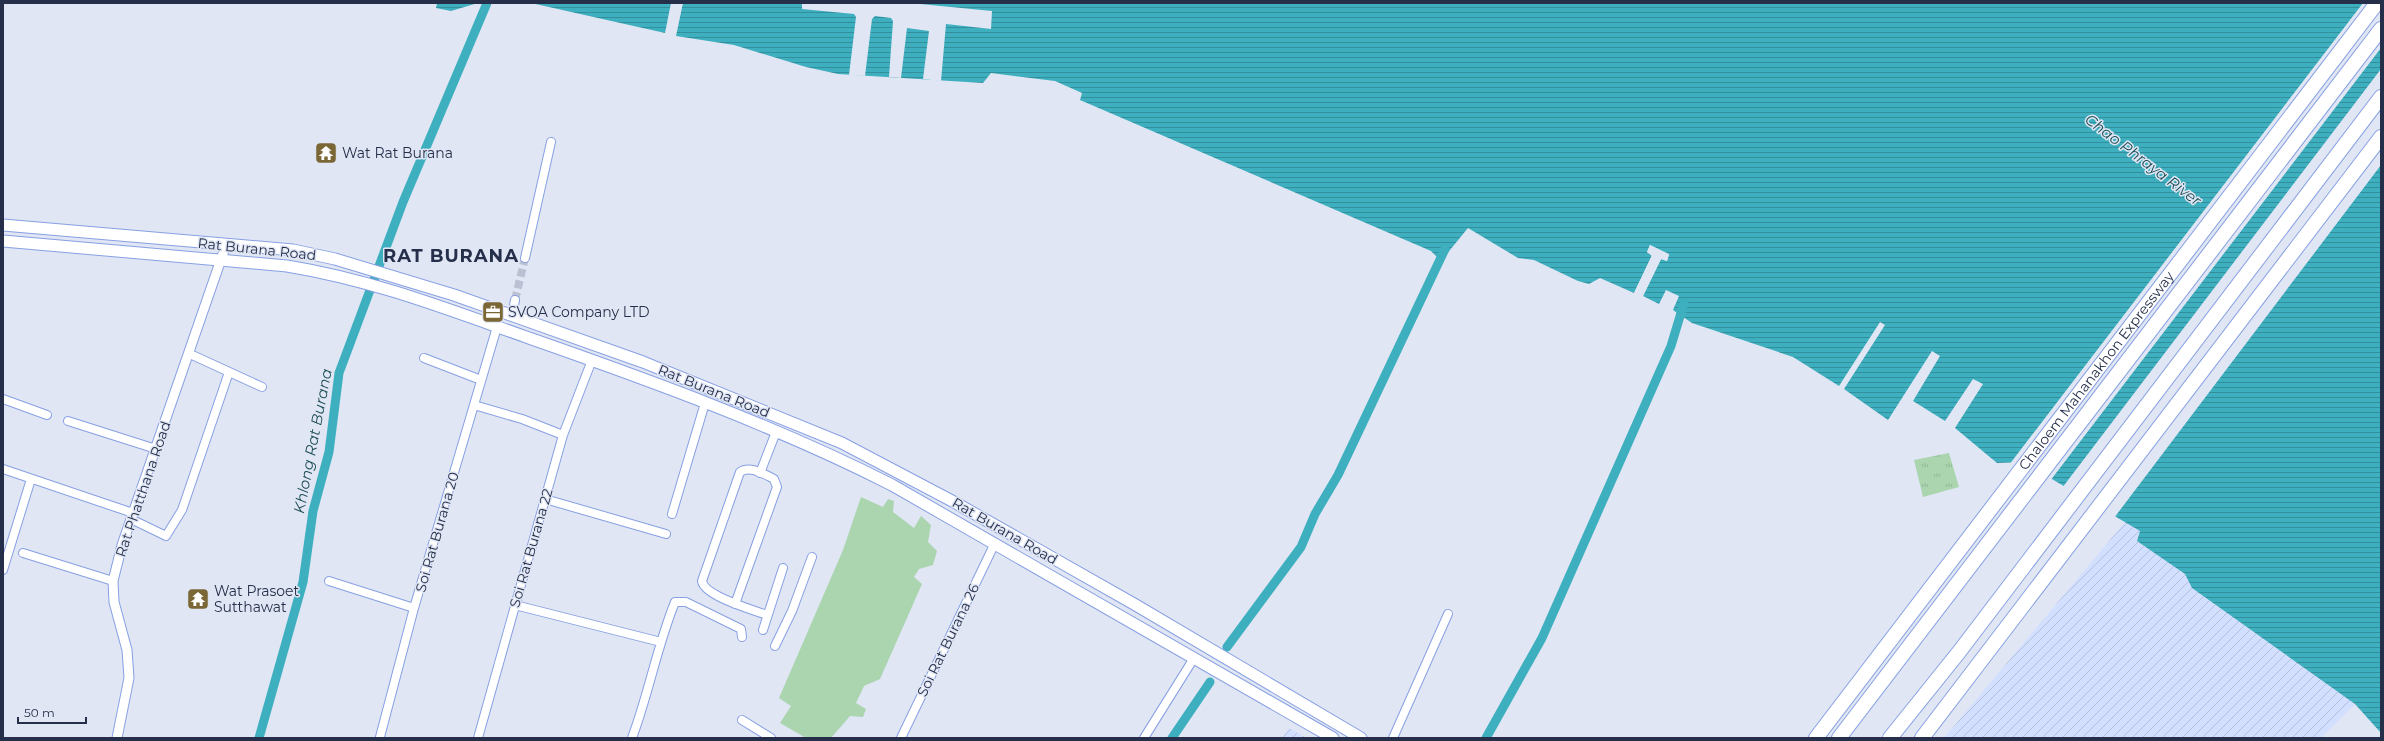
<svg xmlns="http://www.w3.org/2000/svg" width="2384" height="741" font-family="Montserrat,sans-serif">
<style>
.industrial{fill:url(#industrial-furrows)}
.grass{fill:#aad5af}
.park{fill:url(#park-tufts)}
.water{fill:url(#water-rules)}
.pier{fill:#e0e6f4}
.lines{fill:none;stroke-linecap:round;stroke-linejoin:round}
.canal{stroke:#3eafbf;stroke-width:9}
.minor-tunnel{stroke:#bbc1d2;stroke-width:8;stroke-dasharray:8 4;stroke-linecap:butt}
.minor-casing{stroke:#87a0e3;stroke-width:10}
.tertiary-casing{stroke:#87a0e3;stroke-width:11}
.secondary-casing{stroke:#87a0e3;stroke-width:13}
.motorway-casing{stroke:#87a0e3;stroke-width:16}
.minor{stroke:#fff;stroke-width:8}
.tertiary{stroke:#fff;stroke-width:9}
.secondary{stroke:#fff;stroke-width:11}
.motorway{stroke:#fff;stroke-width:14}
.labels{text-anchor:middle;stroke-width:3;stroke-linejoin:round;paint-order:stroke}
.poi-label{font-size:14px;fill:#252f4a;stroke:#e0e6f4;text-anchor:start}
.street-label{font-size:14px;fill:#252f4a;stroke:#e0e6f4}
.water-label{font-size:15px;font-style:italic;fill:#1c4d54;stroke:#e0e6f4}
.district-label{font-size:18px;font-weight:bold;letter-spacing:1px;fill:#252f4a;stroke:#e0e6f4}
</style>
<defs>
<pattern id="industrial-furrows" width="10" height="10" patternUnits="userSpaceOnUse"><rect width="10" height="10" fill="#d2dffe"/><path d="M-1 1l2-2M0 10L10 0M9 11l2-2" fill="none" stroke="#b4c0db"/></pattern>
<pattern id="park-tufts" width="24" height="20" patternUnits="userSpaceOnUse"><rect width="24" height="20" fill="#aad5af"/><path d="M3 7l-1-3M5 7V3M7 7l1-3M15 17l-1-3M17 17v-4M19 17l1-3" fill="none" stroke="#92b798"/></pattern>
<pattern id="water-rules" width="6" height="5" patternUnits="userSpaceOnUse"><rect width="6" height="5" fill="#3eafbf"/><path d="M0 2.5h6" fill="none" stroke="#348f9d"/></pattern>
</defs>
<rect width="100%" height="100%" fill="#e0e6f4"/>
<path class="industrial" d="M2125 522 2140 531 2137 541 2185 574 2192 588 2355 704 2321 738H1944Z
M1289 728 1307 738H1282Z"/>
<path class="grass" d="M861 497 883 507 888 499 894 501 893 512 914 528 921 516 931 525 928 542 937 551 933 565 919 569 914 577 922 584 880 679 864 686 856 703 866 709 863 717 850 716 831 738H806L780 723 791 706 779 698 843 550Z"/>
<path class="park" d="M1949 453 1959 487 1923 497 1914 460Z"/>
<path class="water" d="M437 3H478L451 11 436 8Z
M531 3H671L665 33Z
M683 3H2381V733L2355 704 2192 588 2185 574 2137 541 2140 531 2023 462 1997 463 1955 428 1983 384 1973 379 1945 421 1913 401 1940 356 1932 351 1888 420 1844 389 1885 325 1880 322 1839 386 1793 357 1692 323 1673 310 1679 296 1666 290 1659 304 1643 296 1661 259 1667 261 1669 255 1650 245 1647 252 1652 255 1634 293 1600 278 1589 284 1578 281 1534 260 1518 258 1468 228 1441 261 1431 251 1080 100 1082 93 1055 81 991 73 983 83 838 74 806 67 734 45 676 36Z"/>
<path class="pier" d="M802 3H910L992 11 991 29 946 24 941 81 923 79 929 31 907 28 901 78 889 77 893 21 891 18 875 16 872 19 865 76 849 75 856 17 854 14 802 9Z
M2363 3H2381V48L2050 481 2022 464 2009 465Z
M2381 69V165L2114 518 2062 488Z
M1650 245 1669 254 1667 261 1661 259 1643 296H1641L1659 258H1666L1667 255 1651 248 1649 251 1654 256 1636 294 1634 293 1652 256 1647 252Z"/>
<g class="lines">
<path class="canal" d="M1227 647 1301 547 1315 514 1338 475 1445 249
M259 738 303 582 313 511 329 452 339 373 403 202 487 3
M1172 738 1210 682
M1486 738 1542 638 1671 346 1684 303"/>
<path class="minor-tunnel" d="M515 300 525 258"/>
<g class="minor-casing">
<path id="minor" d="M525 258 551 142
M512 316 515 300
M190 354 262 387
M424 358 481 380
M3 399 47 415
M474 405 522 419 563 435
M68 421 156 449
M3 469 133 513
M760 473 776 432
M545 499 666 534
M672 514 705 403
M131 519 166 536 182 510 229 372
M23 553 113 581
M3 570 31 479
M329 581 414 608
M735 604 777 487 774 479C764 474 750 465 740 472L702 581C704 596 753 610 767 615
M515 605 661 642
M763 630 783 568
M775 646 792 611 812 557
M742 720 771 738
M380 737 414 608 497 327
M478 738 563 435 592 360
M632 738C649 693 657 646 675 602H686L741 629 742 637
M901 738 995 543
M1144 738 1194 658
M1393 738 1448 614"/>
</g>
<g class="tertiary-casing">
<path id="tertiary" d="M117 738 129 678 127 650 114 602 113 581 122 545 226 245"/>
</g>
<g class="secondary-casing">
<path id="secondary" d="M3 225 293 250 335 259 454 295 643 362 842 443 954 502 1134 604 1361 738
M3 241 287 266C373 280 447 309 529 338 652 381 776 426 892 485L1333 738"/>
</g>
<g class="motorway-casing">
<g id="motorway">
<path id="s1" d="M1816 738 2377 3"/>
<path d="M1839 738 2381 29"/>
<path d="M1890 738 1959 652 2381 97"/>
<path d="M1922 738 2381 137"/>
</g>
</g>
<use href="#minor" class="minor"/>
<use href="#tertiary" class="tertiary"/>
<use href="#secondary" class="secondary"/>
<use href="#motorway" class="motorway"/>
</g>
<defs>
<g id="temple-square" transform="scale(1.15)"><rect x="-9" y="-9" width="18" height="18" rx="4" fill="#7b6736" stroke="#e0e6f4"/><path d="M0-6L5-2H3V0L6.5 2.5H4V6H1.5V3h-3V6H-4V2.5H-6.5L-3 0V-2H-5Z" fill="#fff"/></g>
<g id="office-square" transform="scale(1.15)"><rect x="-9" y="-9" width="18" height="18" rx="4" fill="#7b6736" stroke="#e0e6f4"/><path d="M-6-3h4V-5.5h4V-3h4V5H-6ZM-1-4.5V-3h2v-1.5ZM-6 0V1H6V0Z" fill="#fff"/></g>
</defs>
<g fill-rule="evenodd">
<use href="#temple-square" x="326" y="153"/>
<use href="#office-square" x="493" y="312"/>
<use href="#temple-square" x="198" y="599"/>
</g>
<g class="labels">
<g class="poi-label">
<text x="342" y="158">Wat Rat Burana</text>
<text x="508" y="317">SVOA Company LTD</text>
<text x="214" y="596">Wat Prasoet<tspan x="214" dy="16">Sutthawat</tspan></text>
</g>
<g class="street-label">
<text transform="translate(257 249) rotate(6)" y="5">Rat Burana Road</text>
<text dy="5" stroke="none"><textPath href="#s1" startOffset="462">Chaloem Mahanakhon Expressway</textPath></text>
<text transform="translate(714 391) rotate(22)" y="5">Rat Burana Road</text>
<text transform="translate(143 489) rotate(-71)" y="5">Rat Phatthana Road</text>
<text transform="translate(1005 531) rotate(30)" y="5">Rat Burana Road</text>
<text transform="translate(437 532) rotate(-74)" y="5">Soi Rat Burana 20</text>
<text transform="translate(531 548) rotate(-74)" y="5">Soi Rat Burana 22</text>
<text transform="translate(948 640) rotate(-64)" y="5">Soi Rat Burana 26</text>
</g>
<g class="water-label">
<text transform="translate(2143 160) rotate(37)" y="5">Chao Phraya River</text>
<text transform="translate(313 441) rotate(-79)" y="5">Khlong Rat Burana</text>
</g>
<g class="district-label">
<text x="451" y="262">RAT BURANA</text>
</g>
</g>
<rect width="2384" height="741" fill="none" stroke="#252f4a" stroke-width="8"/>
<path d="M18 717v6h68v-6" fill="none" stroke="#252f4a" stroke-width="2"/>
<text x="24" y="717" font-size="12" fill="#252f4a" stroke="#e0e6f4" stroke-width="3" paint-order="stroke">50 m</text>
</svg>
